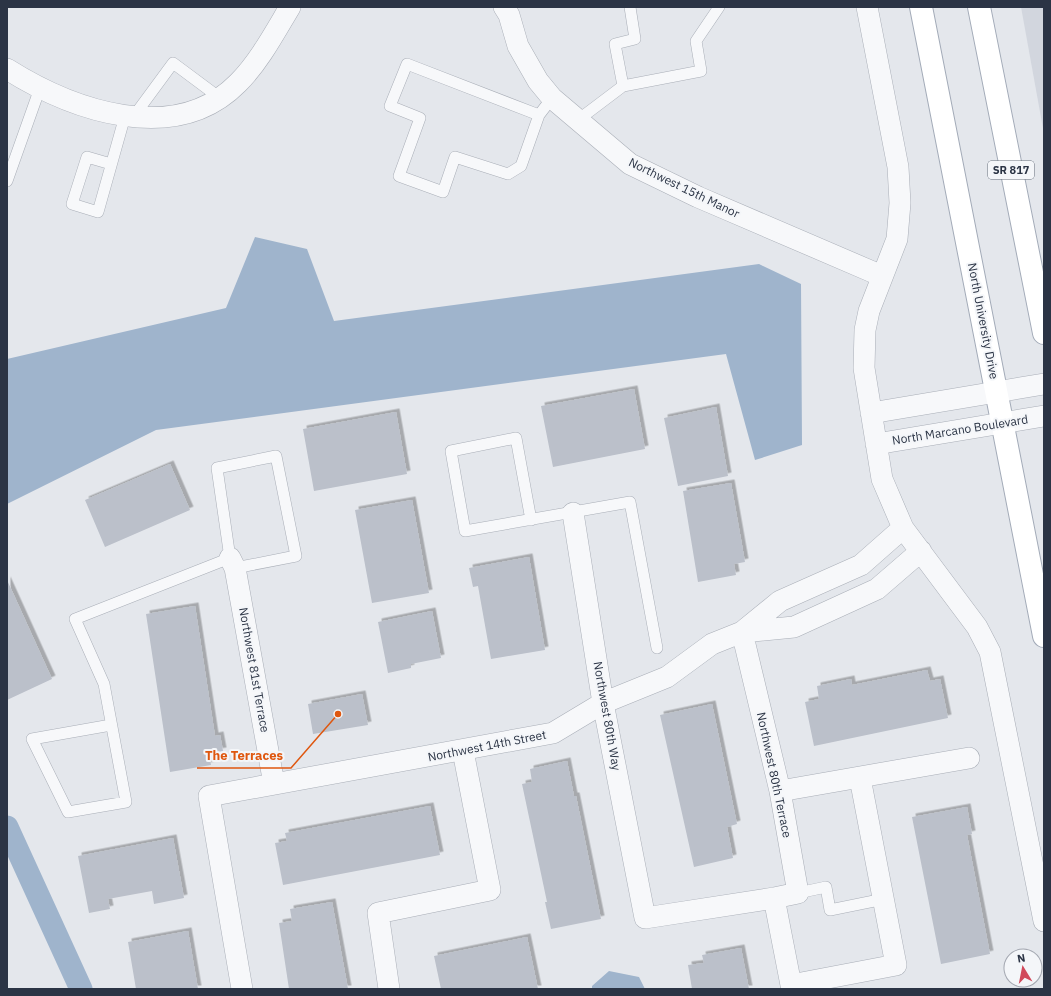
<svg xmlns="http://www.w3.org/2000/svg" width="1051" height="996" font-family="'IBM Plex Sans',sans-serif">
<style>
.built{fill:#d2d6de}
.water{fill:#9fb4cc}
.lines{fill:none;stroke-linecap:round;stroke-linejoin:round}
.canal{stroke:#9fb4cc;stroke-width:23}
.building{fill:#bbc0ca;filter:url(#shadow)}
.service-casing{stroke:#a9aeb7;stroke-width:12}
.minor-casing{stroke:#a9aeb7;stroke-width:22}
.primary-casing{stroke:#a3abb8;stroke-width:24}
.service{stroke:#f7f8fa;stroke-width:11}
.minor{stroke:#f7f8fa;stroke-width:21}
.primary{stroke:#fff;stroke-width:22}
.labels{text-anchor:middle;stroke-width:4;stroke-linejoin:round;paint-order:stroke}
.shield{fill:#f4f6f9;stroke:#676e7b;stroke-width:1}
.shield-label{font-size:11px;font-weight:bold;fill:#2b3445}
.street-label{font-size:12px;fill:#2b3445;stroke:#f4f6f9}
.leader{fill:none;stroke:#df570f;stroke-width:1.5}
.callout-dot{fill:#df570f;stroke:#f4f6f9;stroke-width:1.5}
.callout-label{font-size:13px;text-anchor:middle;font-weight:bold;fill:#df570f;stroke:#f4f6f9;stroke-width:4;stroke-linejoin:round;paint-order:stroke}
</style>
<defs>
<filter id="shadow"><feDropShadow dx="3.5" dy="-3.5" stdDeviation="0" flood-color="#0004"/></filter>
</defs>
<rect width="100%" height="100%" fill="#e4e7ec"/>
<path class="built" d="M1021 7H1044V134Z"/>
<path class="water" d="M255 237 307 249 334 321 759 264 801 284 802 445 755 460 726 354 156 430 7 504V359L226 308Z
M609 971 639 977 645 989H592V986Z"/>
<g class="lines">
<path class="canal" d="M7 827 81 989"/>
</g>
<path class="building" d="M634 389 645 449 553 467 541 406Z
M716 407 728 476 678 486 664 418Z
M396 412 407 474 314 491 303 429Z
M170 464 190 510 105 547 85 500Z
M731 483 745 562 734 564 736 575 698 582 683 491Z
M412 500 429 593 372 603 355 510Z
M529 557 545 650 491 659 478 586 473 587 469 568Z
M7 580 52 679 7 700Z
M195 606 215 736 220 735 223 751 209 753 211 765 170 772 146 614Z
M432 611 441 658 411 664V668L388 673 378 622Z
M927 670 930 681 940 679 948 718 814 746 805 702 819 699 817 686 851 679 852 685Z
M362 694 368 725 313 734 308 704Z
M712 704 737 824 727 827 733 858 694 867 660 715Z
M567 761 574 796H576L601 919 551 929 545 902H547L522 784 532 782 530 769Z
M430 806 440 855 283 885 275 843 287 841 285 833Z
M967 807 972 834 967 835 990 954 941 964 912 817Z
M173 838 184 898 154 904 152 891 108 899 110 909 89 913 78 856Z
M332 902 348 989H289L279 923 292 921 290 909Z
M188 931 198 989H136L128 942Z
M527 937 538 989H441L434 956Z
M741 948 749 989H692L688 965 704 963 702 955Z"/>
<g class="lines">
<g class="service-casing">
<path id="service" d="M623 86 615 44 635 39 630 7
M539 115 407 64 390 106 420 118 399 176 443 192 455 157 508 174 521 166 539 115 552 98
M134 116 173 63 220 98
M578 120 623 86 701 71 696 41 719 7
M111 164 87 157 72 204 98 212 125 116
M7 181 40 88
M531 520 516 438 451 451 465 531 630 502 657 648
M111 725 32 739 68 812 126 802 104 684 75 619 230 558 217 468 276 456 296 556 235 568
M798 893 826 887 830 910 884 899"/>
</g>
<g class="minor-casing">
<path id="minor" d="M504 7 509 15 518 46 538 81 552 98 630 164 698 197 882 276
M867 7 898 167 900 203 897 239 869 311 865 330 864 368 882 479 903 528 977 627 990 652 1044 921
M7 69C72 110 175 147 238 83 259 62 275 32 290 7
M871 413 1044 384
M876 444 1044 416
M573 513 603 703 645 918 774 898 791 985 896 965 860 778
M230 558 235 568 274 784
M742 632 780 791 798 893 774 898
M742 632 780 601 861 565 903 528
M780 791 969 758
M242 989 209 796 553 733 603 703 667 677 712 644 742 632 794 627 877 589 921 551
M389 989 378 913 490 890 463 751"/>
</g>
<g class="primary-casing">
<path id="primary" d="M921 7 1044 636
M979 7 1044 333"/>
</g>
<use href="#service" class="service"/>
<use href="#minor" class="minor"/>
<use href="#primary" class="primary"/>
</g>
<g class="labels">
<rect class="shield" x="988" y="161" width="46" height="18" rx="3"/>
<g class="shield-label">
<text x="1011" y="174">SR 817</text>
</g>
<g class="street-label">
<text transform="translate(684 188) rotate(26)" y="4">Northwest 15th Manor</text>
<text transform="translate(983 321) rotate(79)" y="4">North University Drive</text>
<text transform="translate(960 430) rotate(-9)" y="4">North Marcano Boulevard</text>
<text transform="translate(254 670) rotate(80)" y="4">Northwest 81st Terrace</text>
<text transform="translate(607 716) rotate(80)" y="4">Northwest 80th Way</text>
<text transform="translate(487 746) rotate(-11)" y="4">Northwest 14th Street</text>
<text transform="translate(774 775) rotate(78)" y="4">Northwest 80th Terrace</text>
</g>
</g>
<path class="leader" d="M338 714L291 768H197"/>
<circle class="callout-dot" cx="338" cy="714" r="4"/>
<g class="callout-label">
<text x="244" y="760">The Terraces</text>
</g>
<rect width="1051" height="996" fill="none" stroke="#2b3445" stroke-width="16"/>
<g transform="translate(1023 968) rotate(350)"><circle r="19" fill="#f4f6f9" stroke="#a4a8b1"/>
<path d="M0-3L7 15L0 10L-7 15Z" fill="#d1495b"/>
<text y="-6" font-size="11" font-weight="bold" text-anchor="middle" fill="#2b3445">N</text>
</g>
</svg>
